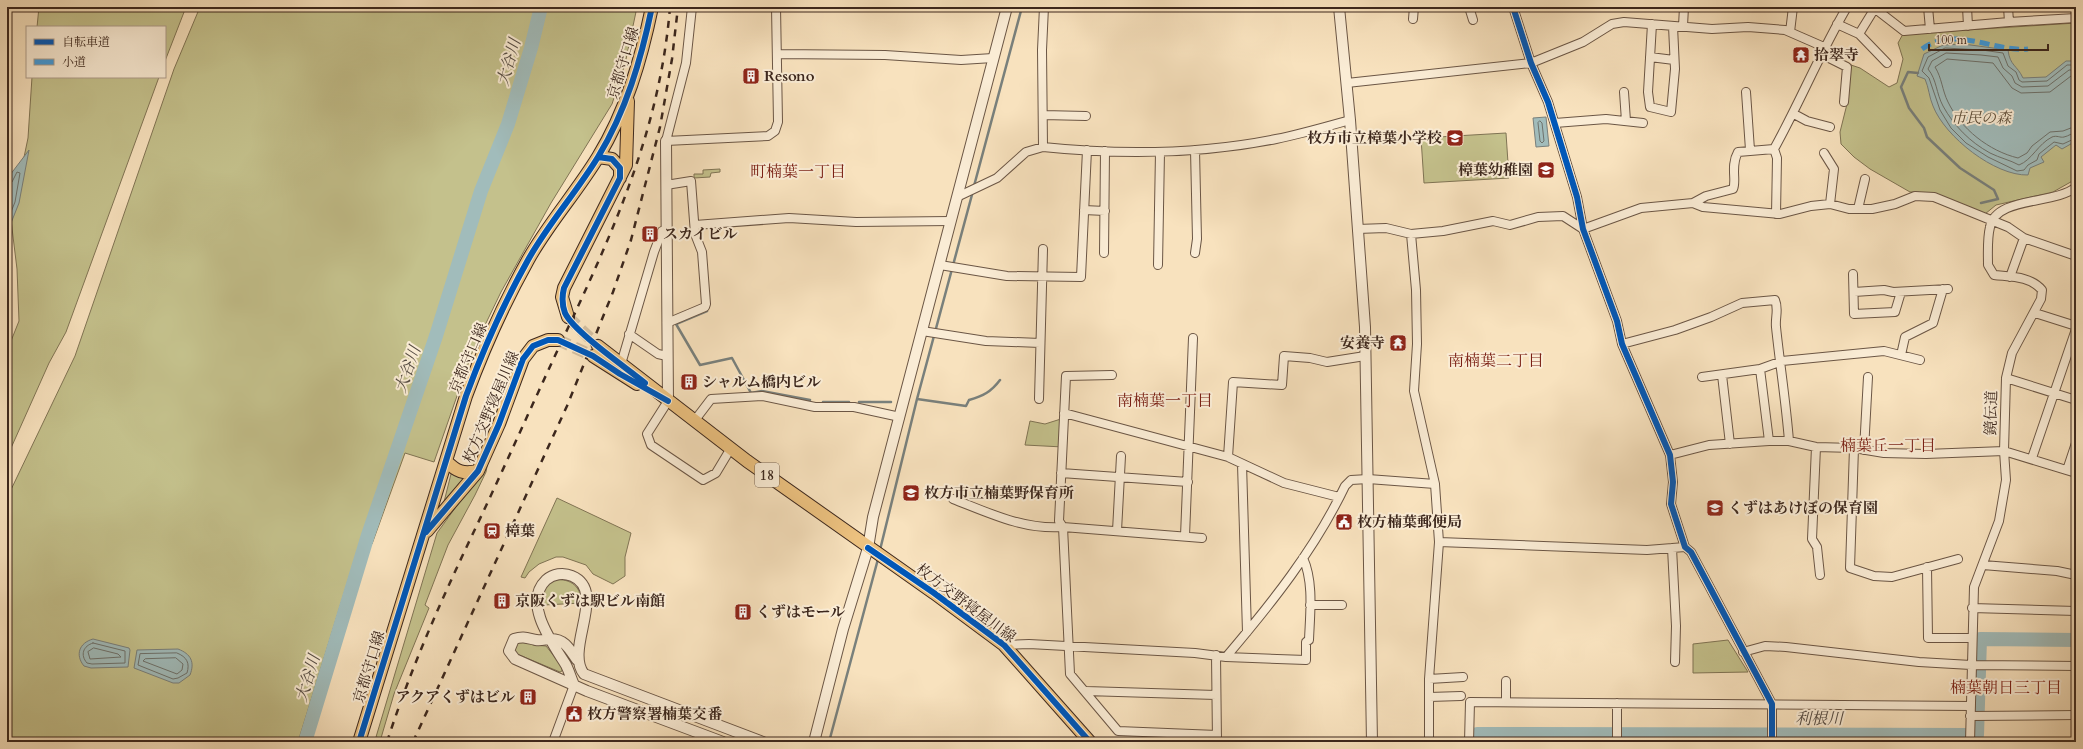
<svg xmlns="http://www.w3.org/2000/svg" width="2083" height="749" font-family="Cardo,'Noto Serif JP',serif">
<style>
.green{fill:#c4c18c;stroke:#807454}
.water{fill:#a1bcbb;stroke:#79807c}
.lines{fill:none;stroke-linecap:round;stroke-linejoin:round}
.shore{stroke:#6e726c;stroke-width:1}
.stream{stroke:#79807c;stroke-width:2.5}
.river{stroke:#a1bcbb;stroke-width:14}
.primary-tunnel{stroke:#d2bd9e;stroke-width:12;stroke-dasharray:12 6;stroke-linecap:butt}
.minor-casing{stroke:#6b5645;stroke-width:10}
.tertiary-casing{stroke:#6b5645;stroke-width:12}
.primary-casing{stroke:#3c271d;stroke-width:14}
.minor{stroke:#faecd5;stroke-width:8}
.tertiary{stroke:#faecd5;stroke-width:10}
.primary{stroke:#ecc17f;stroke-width:12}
.rail{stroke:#3c271d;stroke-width:2.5;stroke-dasharray:7 7;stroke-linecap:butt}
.quiet{stroke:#3f9cdf;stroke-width:5;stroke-dasharray:10 5;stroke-linecap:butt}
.cycleway-casing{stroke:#faecd5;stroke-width:8}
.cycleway{stroke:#0057b8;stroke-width:6}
.labels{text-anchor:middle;stroke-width:4;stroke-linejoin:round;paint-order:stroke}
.shield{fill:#faecd5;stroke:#756254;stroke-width:1}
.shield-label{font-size:14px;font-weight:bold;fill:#3c271d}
.poi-label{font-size:15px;font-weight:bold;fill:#3c271d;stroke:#faecd5;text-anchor:start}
.street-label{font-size:15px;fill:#3c271d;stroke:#faecd5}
.park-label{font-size:15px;font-style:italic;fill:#5e4e39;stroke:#faecd5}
.water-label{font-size:16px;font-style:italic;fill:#554c44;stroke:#faecd5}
.neighbourhood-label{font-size:16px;fill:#7a1f14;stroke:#faecd5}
</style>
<rect width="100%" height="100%" fill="#f8e2be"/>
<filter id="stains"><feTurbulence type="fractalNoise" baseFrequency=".005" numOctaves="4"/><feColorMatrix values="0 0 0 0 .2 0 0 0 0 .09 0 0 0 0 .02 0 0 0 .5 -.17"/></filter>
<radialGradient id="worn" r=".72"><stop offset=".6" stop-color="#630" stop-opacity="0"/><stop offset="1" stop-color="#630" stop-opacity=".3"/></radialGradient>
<path class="green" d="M39 7H186L165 61V27H37Z
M200 7H637L625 64 612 104 551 203 501 292 473 350 434 462 405 453 372 544 360 542 298 742H7V498L75 356 174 69Z
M2076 23V179L2053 192 1996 205 1985 214 1931 193 1910 192 1870 169 1854 157 1841 144 1840 132 1848 100V73L1851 65 1860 68 1889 87 1897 83 1903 59 1898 43 1903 34Z
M32 77H159L66 332 49 363 7 457V351L19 321 17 269 11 220 28 138Z
M1506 133 1509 178 1424 183 1421 138Z
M720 169V172L711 173 710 177 694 178V174H703V170Z
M1064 418 1063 447 1025 445 1030 421 1045 424Z
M490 450 486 472 475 495 448 545 425 605 429 608 394 694 381 738 376 737 437 533 482 471Z
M451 474 467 477 442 510Z
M557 498 631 533 625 557V576L613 584 593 574 586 565 563 557H556L539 564 529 572 525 578 521 577Z
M555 580C571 578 581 587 582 603L544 605 542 595 548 584Z
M524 640 533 645 546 646 562 666V671L560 672 517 654 514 650 516 642Z
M1728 640 1748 672 1693 673V644Z"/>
<path class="water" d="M1963 44 2008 50C2010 66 2017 65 2023 78L2046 77 2066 61H2076V141L2062 149 2056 145 2041 157 2044 162 2030 168 2028 175C1995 176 1945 137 1933 106 1929 97 1929 88 1925 79L1917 76 1924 54 1943 45Z
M1546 117 1549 146 1536 147 1533 118Z
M29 150 19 203 7 233V187L10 175Z
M93 639 129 648 130 650 128 667 91 668 84 666C75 655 79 643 93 639Z
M178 649C191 654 195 662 190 675L179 683H173L134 668 137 650Z"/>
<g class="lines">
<path class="shore" d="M2076 65H2067L2047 81 2022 82 2019 80 2016 72 2008 66 2003 53 1982 50 1945 48 1928 57 1922 71 1929 78 1940 110 1951 128 1966 143 1988 157 2017 171 2024 170 2028 165 2037 160 2039 154 2054 142 2063 144 2076 138
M2076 70H2069L2048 86 2022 87 2015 83 2012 76 2003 68 1998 57 1981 55 1946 53 1932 61 1928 69C1937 80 1936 93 1943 106 1954 126 1970 142 1990 153 2000 158 2010 160 2019 165 2032 160 2038 144 2052 137 2057 135 2060 138 2064 137 2069 136 2071 133 2076 133
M2076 76H2071L2050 92 2021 93 2012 88 1993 63 1947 59 1935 67C1942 78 1942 90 1948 102 1961 129 1989 151 2018 158L2027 153 2032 146 2050 132 2063 131 2076 126
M1540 121 1542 123 1544 141 1542 143 1540 141 1538 123Z
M7 183 12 182 17 172 20 173 15 202 7 222
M93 643 125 651V663L92 664 87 663C80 655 83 646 93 643Z
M94 648 118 654 121 657 90 659 88 652Z
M177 653C187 657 190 663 187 673L178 678 173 679 138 665 140 654Z
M176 658 183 664 182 670 177 674 143 661 145 659Z"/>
<path class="stream" d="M1918 73 1908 72 1901 87 1909 108 1924 128 1927 137 1960 168 1994 190 1998 199 1981 203
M974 186 1022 7
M707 311 676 324 700 365 732 358 751 393 762 391 810 400
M917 399 966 406 969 400C983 396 991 392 1000 380
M823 402H849
M859 402H891
M880 550 917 399 973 191
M829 742 878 559"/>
<path class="river" d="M305 742 368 535 436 336 481 191 508 124 531 48 541 7
M1476 742 1477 734 1977 735 1980 639 2076 640"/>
<path class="primary-tunnel" d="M568 317 598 346
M558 340 593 356"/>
<g class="minor-casing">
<path id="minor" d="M692 7 686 63 666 141 768 136 775 131 778 122 776 7
M1469 7 1473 20
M1513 7 1531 63 1548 102 1577 197 1583 229 1617 321 1622 344 1670 455 1673 482 1671 504 1685 547 1691 552 1772 704V742
M1873 7 1904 31 2009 22
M1928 7 1930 29
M1967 7 1968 26
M2008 7 2009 22 2076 18
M1413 19 1414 7
M1652 24 1648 92 1650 107 1671 112 1675 69 1673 26
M1837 24 1859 34 1887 63
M1683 26 1684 7
M1790 32 1793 7
M1859 34 1875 8
M777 54 885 55 961 60 993 58
M1821 54 1847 67 1844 102
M1650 57 1674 60
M1347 83 1531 63 1583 42 1612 24 1624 22 1712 29 1748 27 1785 30 1824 47
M1624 92 1626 121
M1746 92 1750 150
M1794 114 1807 121 1830 127
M1043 115 1086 116
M1555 123 1606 119 1643 123
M1043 147 1042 50 1044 7
M1774 149 1777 158 1776 214
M1824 153 1834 169 1830 204
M666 185 691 181 695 234 702 252 706 304 705 307 667 323
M957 197 997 178 1026 152 1043 147C1119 155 1201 154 1276 139 1301 134 1325 127 1350 120
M1693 203 1703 207 1780 214 1811 206 1830 204 1849 209H1872L1895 204 1915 196 1934 197 2008 227 2024 238 2076 256
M1858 209 1865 179
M1084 210 1105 211
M695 225 789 218 856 222 951 221
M1357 229 1386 228 1411 234 1443 231 1493 221 1510 225 1538 217 1563 216 1583 229
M1583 229 1641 208 1693 203 1706 196 1733 189C1737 181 1730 166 1738 152L1774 149C1800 102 1820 53 1847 7
M1411 234 1416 290 1417 344 1414 391 1435 484 1439 542 1429 679V742
M1104 253 1105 151
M1195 253 1197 239 1195 150
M940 265 1007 276 1081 277 1087 150
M1158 265 1160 152
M1853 274 1854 314 1895 312 1901 292
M2010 277 2024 238
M1854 292 1884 290 1893 292 1948 289
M2035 313 2076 326
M922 331 986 341 1040 343
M629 334 658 354 667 356
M1622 344 1675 330 1711 317 1742 303 1775 300C1779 309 1775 317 1776 327 1780 365 1786 403 1789 441
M1901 355 1905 337 1933 323 1943 289
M621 364 654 252 662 231 666 230
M1760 369 1769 441
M1112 375 1066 376 1059 521 1063 527 1070 674 1118 731 1217 735
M1722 375 1730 444
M1702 377 1760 369 1782 361 1884 351 1920 360
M2006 378 2076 400
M1039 399 1043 249
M668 401 647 434 651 445 703 480 716 473 731 448
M1064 413 1228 457 1284 483 1339 497
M695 420 711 399 762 396 815 407H854L900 417
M1816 447 1812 539 1817 547 1820 575
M1854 448 1850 568 1874 576 1892 577 1958 559
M1864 450 1868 377
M1670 455 1709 445 1769 441H1789L1816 447 1854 448 1884 453 1926 454 2004 451 2076 473
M1228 457 1233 382 1282 385 1284 356 1310 358 1327 362 1365 356
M2032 458 2076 329
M1242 464 1247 632
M2067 470 2076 443
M1061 473 1188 482
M953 499C989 513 1024 530 1063 527L1202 538
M1117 531 1121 456
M1185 536 1193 338
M1439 542 1647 550 1685 547
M1672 548 1676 626 1675 662
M1983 565 2057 571 2076 575
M1927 567 1928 638H1972
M1310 605H1342
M1972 608 2076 611
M1004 645 1029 644 1195 653 1226 657C1271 604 1315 549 1345 486L1351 480 1368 479 1435 484
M1743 652 1765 646 1786 647 1919 662 1971 665 2076 666
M1216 655 1217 742
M1226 657 1306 660V642L1309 640C1310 614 1314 582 1303 558
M1429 679 1463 677
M1086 691 1216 695
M1429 697 1461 696
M1506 702V681
M1617 703V742
M1970 716 2076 715
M553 742 574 685
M1469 742 1470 702 1971 706
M1970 742 1974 587 1999 521 2006 480 2004 451 2006 378 2012 353 2041 299 2042 290C2030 276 2011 277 1994 275L1988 265C1988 253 1987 239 1990 227 1996 196 2055 205 2076 187"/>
</g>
<g class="tertiary-casing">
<path id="tertiary" d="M1339 7 1350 120 1365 327 1372 742
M666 141 668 401
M577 660C570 650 565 639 551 639 546 639 541 641 536 640 527 638 523 636 514 639L509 651 515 659 587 691 723 742
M574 685C571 678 569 671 566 665 553 644 522 603 546 580 553 574 563 572 572 576 608 591 564 649 584 674L763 742
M814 742 843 629 868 548 873 517 1007 7"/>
</g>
<g class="primary-casing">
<path id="primary" d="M598 157 612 159 620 168V178
M568 317 562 297 564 288 626 165 628 101
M598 346 747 461 934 593 1004 645 1090 742
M593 356 637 384
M446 461C457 472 463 474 478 471
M427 531 478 471 499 424 523 359 533 346 548 340H558
M359 742 466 396C483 350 504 303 528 260 548 224 576 193 598 157 626 111 641 60 652 7"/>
</g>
<use href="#minor" class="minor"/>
<use href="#tertiary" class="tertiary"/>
<use href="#primary" class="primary"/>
<path class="rail" d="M387 742C411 667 443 596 477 525 505 466 532 405 560 345 612 234 660 131 670 7
M413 742 567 406 613 292 631 240 660 127 672 59 678 7"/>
<path class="quiet" d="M1922 49C1955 25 1993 52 2028 49"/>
<g class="cycleway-casing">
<path id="cycleway" d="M1513 7 1531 63 1548 102 1577 197 1583 229 1617 321 1622 344 1670 455 1673 482 1671 504 1685 547 1691 552 1772 704V742
M598 157 612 159 620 168V178L564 288C562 296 562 305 565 313 574 332 627 368 645 383
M426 532 478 471 499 424 523 359 533 346 548 340H558L593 356 620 374 668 401
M868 548 934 593 1004 645 1090 742
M359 742 466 396C483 350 504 303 528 260 548 224 576 193 598 157 626 111 641 60 652 7"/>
</g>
<use href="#cycleway" class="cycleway"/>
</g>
<defs>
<g id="temple-square" transform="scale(0.9)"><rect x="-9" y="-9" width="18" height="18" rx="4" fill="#8f2418" stroke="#faecd5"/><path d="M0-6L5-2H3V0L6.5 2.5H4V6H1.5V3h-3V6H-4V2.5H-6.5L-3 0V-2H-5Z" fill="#fff"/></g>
<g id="building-square" transform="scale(0.9)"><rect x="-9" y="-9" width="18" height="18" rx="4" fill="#8f2418" stroke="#faecd5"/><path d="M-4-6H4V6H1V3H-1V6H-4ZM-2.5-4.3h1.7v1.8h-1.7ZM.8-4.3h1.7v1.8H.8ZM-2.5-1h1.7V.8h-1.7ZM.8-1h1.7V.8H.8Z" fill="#fff"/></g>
<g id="school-square" transform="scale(0.9)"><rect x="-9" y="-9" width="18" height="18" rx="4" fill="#8f2418" stroke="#faecd5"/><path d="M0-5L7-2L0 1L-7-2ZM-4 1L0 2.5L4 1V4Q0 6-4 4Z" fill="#fff"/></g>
<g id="civic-square" transform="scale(0.9)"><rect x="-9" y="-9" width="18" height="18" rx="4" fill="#8f2418" stroke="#faecd5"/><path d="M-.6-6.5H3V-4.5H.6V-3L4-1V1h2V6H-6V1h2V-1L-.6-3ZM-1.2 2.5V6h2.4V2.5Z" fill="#fff"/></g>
<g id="station-square" transform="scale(0.9)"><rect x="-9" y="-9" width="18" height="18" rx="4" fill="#8f2418" stroke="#faecd5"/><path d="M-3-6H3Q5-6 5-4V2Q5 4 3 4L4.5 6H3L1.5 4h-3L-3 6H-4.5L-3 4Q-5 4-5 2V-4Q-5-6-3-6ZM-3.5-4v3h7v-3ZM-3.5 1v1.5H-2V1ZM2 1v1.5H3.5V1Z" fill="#fff"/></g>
</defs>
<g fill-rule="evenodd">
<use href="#temple-square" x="1801" y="55"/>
<use href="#building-square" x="751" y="76"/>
<use href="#school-square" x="1455" y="138"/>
<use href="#school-square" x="1546" y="170"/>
<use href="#building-square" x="650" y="234"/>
<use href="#temple-square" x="1398" y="343"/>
<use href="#building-square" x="689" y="382"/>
<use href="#school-square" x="911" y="493"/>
<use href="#school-square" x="1715" y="508"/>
<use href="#civic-square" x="1344" y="522"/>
<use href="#station-square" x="492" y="531"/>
<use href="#building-square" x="502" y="601"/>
<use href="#building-square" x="743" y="612"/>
<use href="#building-square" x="528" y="697"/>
<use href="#civic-square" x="574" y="714"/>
</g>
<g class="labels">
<rect class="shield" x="755" y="463" width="24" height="24" rx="3"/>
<g class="shield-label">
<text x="767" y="480">18</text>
</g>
<g class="poi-label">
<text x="1814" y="60">拾翠寺</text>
<text x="764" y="81">Resono</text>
<text x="1442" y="143" text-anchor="end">枚方市立樟葉小学校</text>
<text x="1533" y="175" text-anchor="end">樟葉幼稚園</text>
<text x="663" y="239">スカイビル</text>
<text x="1385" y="348" text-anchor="end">安養寺</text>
<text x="702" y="387">シャルム橋内ビル</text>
<text x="924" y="498">枚方市立楠葉野保育所</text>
<text x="1728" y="513">くずはあけぼの保育園</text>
<text x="1357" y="527">枚方楠葉郵便局</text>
<text x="505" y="536">樟葉</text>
<text x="515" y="606">京阪くずは駅ビル南館</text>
<text x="756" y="617">くずはモール</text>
<text x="515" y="702" text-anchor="end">アクアくずはビル</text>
<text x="587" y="719">枚方警察署楠葉交番</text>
</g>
<g class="street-label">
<text transform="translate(623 63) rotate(-73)" y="5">京都守口線</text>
<text transform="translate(468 358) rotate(-67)" y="5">京都守口線</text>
<text transform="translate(491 407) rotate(-67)" y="5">枚方交野寝屋川線</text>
<text transform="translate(1991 413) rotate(-89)" y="5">鏡伝道</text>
<text transform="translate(966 603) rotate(37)" y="5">枚方交野寝屋川線</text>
<text transform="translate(369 667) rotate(-73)" y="5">京都守口線</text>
</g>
<g class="park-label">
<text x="1981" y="123">市民の森</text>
</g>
<g class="water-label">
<text transform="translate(508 62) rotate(-74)" y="6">大谷川</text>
<text transform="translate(407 369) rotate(-71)" y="6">大谷川</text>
<text transform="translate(307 678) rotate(-73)" y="6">大谷川</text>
<text x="1819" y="724">利根川</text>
</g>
<g class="neighbourhood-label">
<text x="798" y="177">町楠葉一丁目</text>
<text x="1496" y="366">南楠葉二丁目</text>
<text x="1165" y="406">南楠葉一丁目</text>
<text x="1888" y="451">楠葉丘一丁目</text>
<text x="2006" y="693">楠葉朝日三丁目</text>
</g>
</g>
<rect width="2083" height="749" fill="none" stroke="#f8e2be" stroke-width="24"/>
<rect x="8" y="8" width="2067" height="733" fill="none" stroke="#3c271d" stroke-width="2"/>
<rect x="12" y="12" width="2059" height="725" fill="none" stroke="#3c271d"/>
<rect x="26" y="26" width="140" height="52" fill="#faecd5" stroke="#ae9d8b"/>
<rect x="34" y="39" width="20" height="6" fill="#0057b8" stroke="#ae9d8b"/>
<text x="62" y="46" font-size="12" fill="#3c271d">自転車道</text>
<rect x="34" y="59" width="20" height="6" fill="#3f9cdf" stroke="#ae9d8b"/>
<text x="62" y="66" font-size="12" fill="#3c271d">小道</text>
<path d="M1929 44v6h119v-6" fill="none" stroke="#3c271d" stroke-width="2"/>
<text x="1935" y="44" font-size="12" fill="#3c271d" stroke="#faecd5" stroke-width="3" paint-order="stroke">100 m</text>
<rect width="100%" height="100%" filter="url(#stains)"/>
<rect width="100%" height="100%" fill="url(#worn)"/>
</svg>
